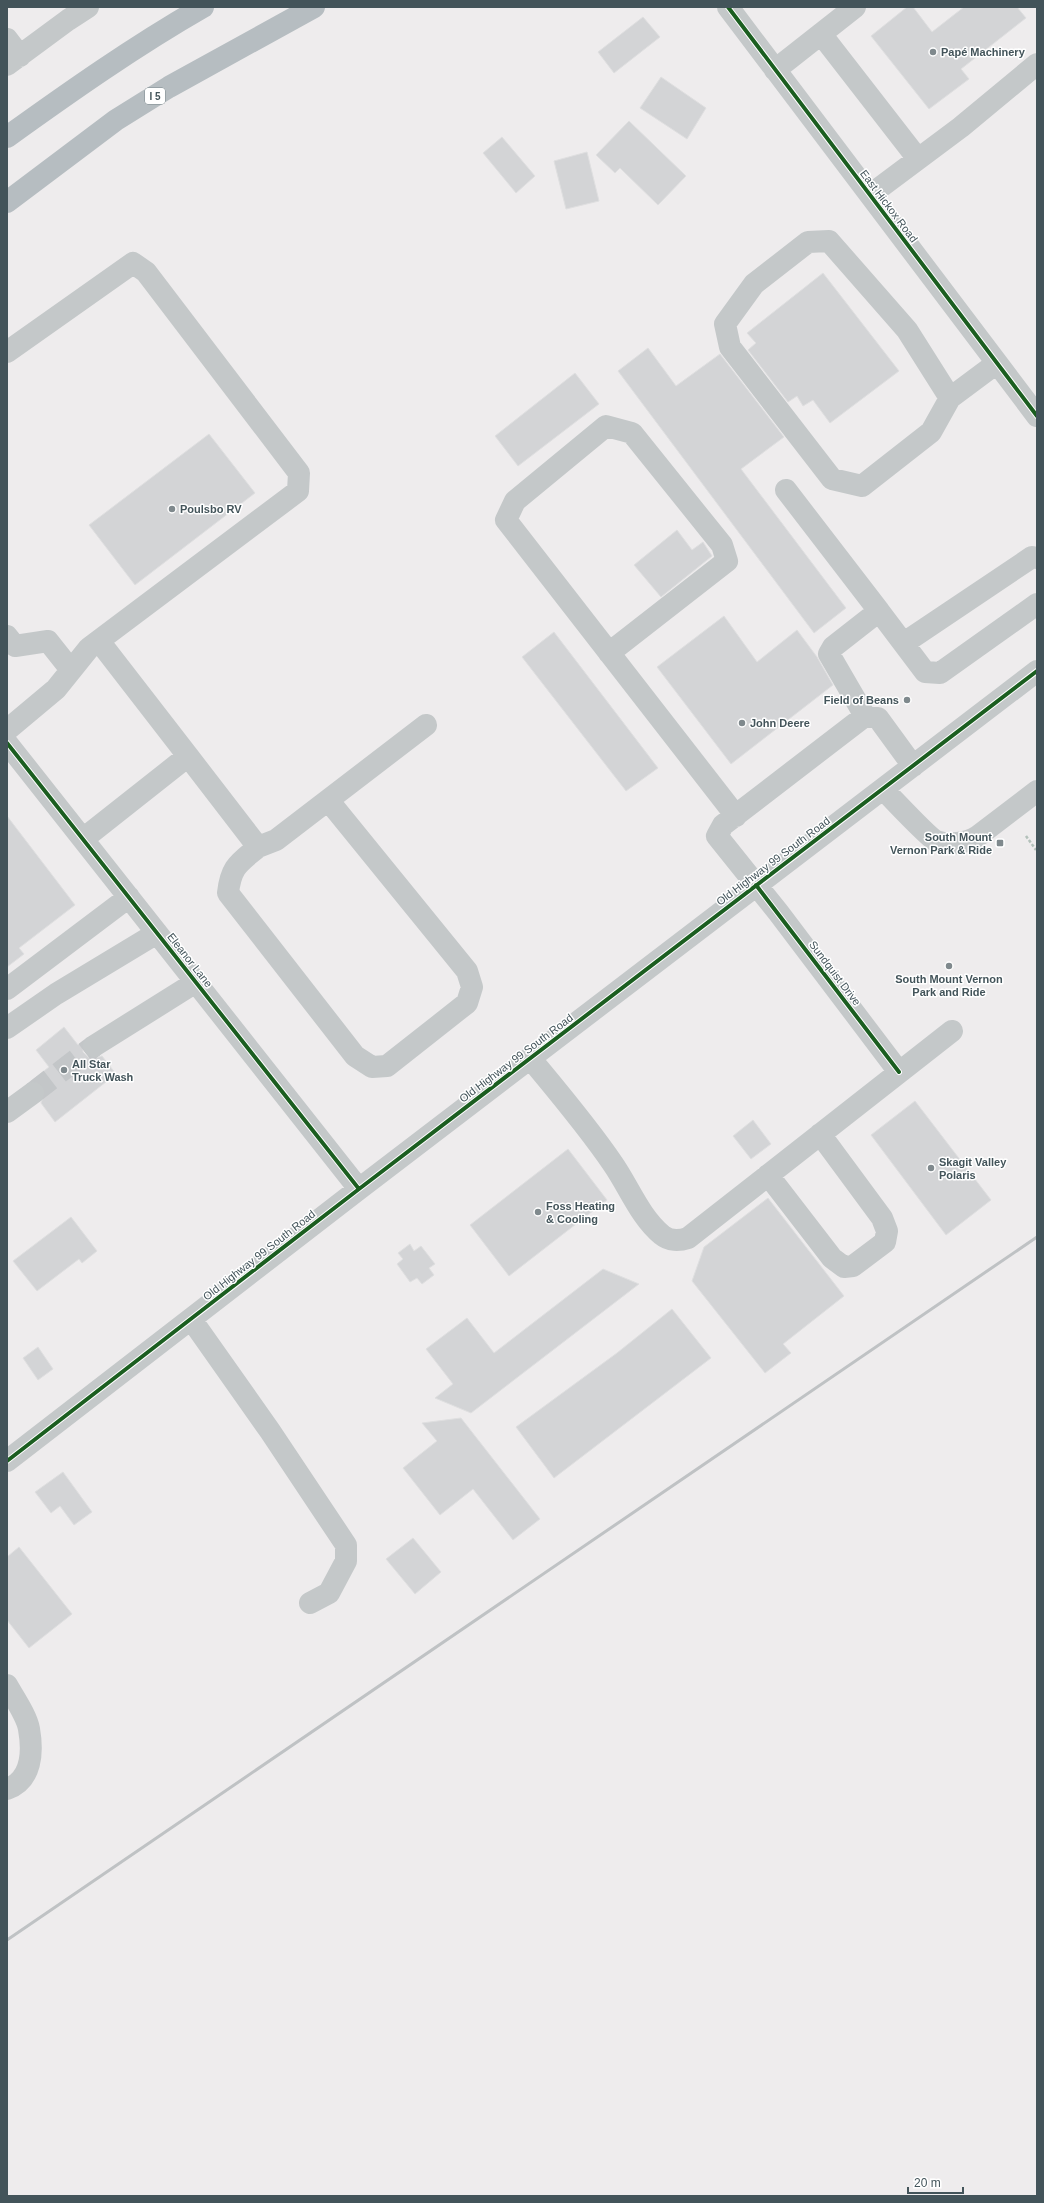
<svg xmlns="http://www.w3.org/2000/svg" width="1044" height="2203" font-family="Helvetica,sans-serif">
<style>
.building{fill:#d3d4d6;stroke:#dfdfe0}
.lines{fill:none;stroke-linecap:round;stroke-linejoin:round}
.minor-tunnel{stroke:#c3c6c8;stroke-width:22;stroke-dasharray:22 11;stroke-linecap:butt}
.path{stroke:#b3c1ba;stroke-width:2.5;stroke-dasharray:3 2;stroke-linecap:butt}
.minor{stroke:#c4c8c9;stroke-width:22}
.highway{stroke:#b6bdc1;stroke-width:22}
.rail{stroke:#bfc2c4;stroke-width:3}
.cycleway-casing{stroke:#fff;stroke-width:6}
.cycleway{stroke:#1b5e20;stroke-width:4}
.poi-dot{fill:#7f898d;stroke:#fff;stroke-width:1.5}
.labels{text-anchor:middle;stroke-width:3;stroke-linejoin:round;paint-order:stroke}
.shield{fill:#fff;stroke:#7b878c;stroke-width:1}
.shield-label{font-size:10px;font-weight:bold;fill:#43545a}
.poi-label{font-size:11px;font-weight:bold;fill:#43545a;stroke:#fff;text-anchor:start}
.street-label{font-size:11px;fill:#43545a;stroke:#fff}
</style>
<rect width="100%" height="100%" fill="#eeeced"/>
<path class="building" d="M907 7H913L932 32 964 7H1017L1026 18 961 69 969 79 929 109 871 36Z
M643 17 660 37 614 73 598 52Z
M661 77 706 108 687 139 640 108Z
M629 121 686 176 658 205 620 168 615 173 596 155Z
M502 137 535 176 516 193 483 153Z
M587 152 599 201 566 209 554 161Z
M823 273 899 371 830 423 813 400 803 406 797 396 788 402 748 350 756 343 747 333Z
M648 348 676 386 720 354 784 437 741 469 846 608 814 633 618 371Z
M575 373 599 404 518 466 495 436Z
M209 434 255 493 135 585 89 525Z
M677 530 692 550 703 542 712 556 661 597 634 565Z
M724 616 757 662 797 630 817 657 833 685 731 764 657 667Z
M554 632 658 768 626 791 522 657Z
M7 816 75 905 19 948 24 954 7 967Z
M64 1027 78 1045 83 1041V1052L88 1057 95 1058 102 1056 116 1074 55 1122 41 1103 45 1092 43 1086 38 1081H31L49 1067 36 1050Z
M915 1101 991 1200 946 1235 871 1135Z
M753 1120 771 1144 751 1159 733 1136Z
M568 1149 607 1200 509 1276 470 1225Z
M768 1198 844 1296 783 1344 791 1353 765 1373 692 1281 704 1247Z
M71 1217 97 1251 82 1263 79 1259 37 1291 13 1261Z
M410 1244 414 1251 421 1246 435 1264 429 1268 434 1275 422 1284 417 1278 410 1282 397 1264 403 1259 398 1253Z
M603 1269 639 1284 471 1413 435 1398 453 1384 426 1349 467 1318 494 1353Z
M672 1309 711 1358 554 1478 516 1427 617 1353Z
M38 1347 53 1369 38 1380 23 1358Z
M461 1418 540 1519 513 1540 473 1489 440 1515 403 1468 437 1441 422 1423Z
M63 1472 92 1512 74 1525 60 1506 51 1513 35 1492Z
M413 1538 441 1572 415 1594 386 1559Z
M19 1547 72 1614 29 1648 7 1620V1557Z"/>
<g class="lines">
<path class="minor-tunnel" d="M33 1093 94 1046"/>
<path class="path" d="M1026 836 1036 850"/>
<path class="minor" d="M728 7 1037 416
M821 34 918 159
M7 39 20 56
M7 65 68 20 88 7
M775 70 855 7
M870 195 961 127 1037 64
M7 352 133 263 146 272 299 473 298 491 89 648 56 689 7 730
M950 398 907 330 829 241 808 242 754 284 725 324 730 347 832 479 862 486 931 432 950 398 997 363
M786 490 879 611 833 647 829 654 865 716
M879 611 925 672 940 673 1037 604
M7 636 15 646 48 641 71 670
M99 641 188 756
M904 643 1032 557 1037 558
M609 653 727 561 722 545 632 433 606 426 515 501 506 520 736 816
M7 743 359 1189
M883 789C893 799 927 836 936 841 949 846 967 843 978 836L1037 791
M83 839 188 756 258 847 276 840 426 725
M258 847C239 863 231 866 228 893L355 1056 372 1067 387 1066 467 1003 472 987 467 971 328 800
M7 989 129 897
M7 1028 56 994 157 933
M94 1046 196 982
M530 1058C559 1093 588 1127 613 1164 629 1187 640 1217 662 1235 669 1241 679 1241 688 1238L952 1031
M899 1072 778 912 717 836 723 825 865 716 878 718 913 766
M7 1112 33 1093
M768 1175 832 1258 844 1267 853 1266 885 1242 887 1231 882 1218 820 1134
M191 1319 270 1431 346 1545V1561L329 1593 310 1603
M7 1461 359 1189 1037 671
M7 1685C13 1696 27 1716 29 1729 33 1752 32 1780 7 1789"/>
<path class="highway" d="M7 137C71 91 135 46 203 7
M7 202 116 120 169 87 314 7"/>
<path class="rail" d="M7 1940 1037 1237"/>
<g class="cycleway-casing">
<path id="cycleway" d="M728 7 1037 416
M7 743 359 1189
M756 885 899 1072
M7 1461 359 1189 1037 671"/>
</g>
<use href="#cycleway" class="cycleway"/>
</g>
<g class="poi-dot">
<circle cx="933" cy="52" r="4"/>
<circle cx="172" cy="509" r="4"/>
<circle cx="907" cy="700" r="4"/>
<circle cx="742" cy="723" r="4"/>
<rect x="996" y="839" width="8" height="8" rx="2"/>
<circle cx="949" cy="966" r="4"/>
<circle cx="64" cy="1070" r="4"/>
<circle cx="931" cy="1168" r="4"/>
<circle cx="538" cy="1212" r="4"/>
</g>
<g class="labels">
<rect class="shield" x="145" y="88" width="20" height="16" rx="3"/>
<g class="shield-label">
<text x="155" y="100">I 5</text>
</g>
<g class="poi-label">
<text x="941" y="56">Papé Machinery</text>
<text x="180" y="513">Poulsbo RV</text>
<text x="899" y="704" text-anchor="end">Field of Beans</text>
<text x="750" y="727">John Deere</text>
<text x="992" y="841" text-anchor="end">South Mount<tspan x="992" dy="13">Vernon Park &amp; Ride</tspan></text>
<text x="949" y="983" text-anchor="middle">South Mount Vernon<tspan x="949" dy="13">Park and Ride</tspan></text>
<text x="72" y="1068">All Star<tspan x="72" dy="13">Truck Wash</tspan></text>
<text x="939" y="1166">Skagit Valley<tspan x="939" dy="13">Polaris</tspan></text>
<text x="546" y="1210">Foss Heating<tspan x="546" dy="13">&amp; Cooling</tspan></text>
</g>
<g class="street-label">
<text transform="translate(889 206) rotate(53)" y="4">East Hickox Road</text>
<text transform="translate(773 861) rotate(-37)" y="4">Old Highway 99 South Road</text>
<text transform="translate(190 960) rotate(52)" y="4">Eleanor Lane</text>
<text transform="translate(835 973) rotate(53)" y="4">Sundquist Drive</text>
<text transform="translate(516 1058) rotate(-37)" y="4">Old Highway 99 South Road</text>
<text transform="translate(259 1255) rotate(-38)" y="4">Old Highway 99 South Road</text>
</g>
</g>
<rect width="1044" height="2203" fill="none" stroke="#43545a" stroke-width="16"/>
<path d="M908 2187v6h55v-6" fill="none" stroke="#43545a" stroke-width="2"/>
<text x="914" y="2187" font-size="12" fill="#43545a" stroke="#ffffff" stroke-width="3" paint-order="stroke">20 m</text>
</svg>
